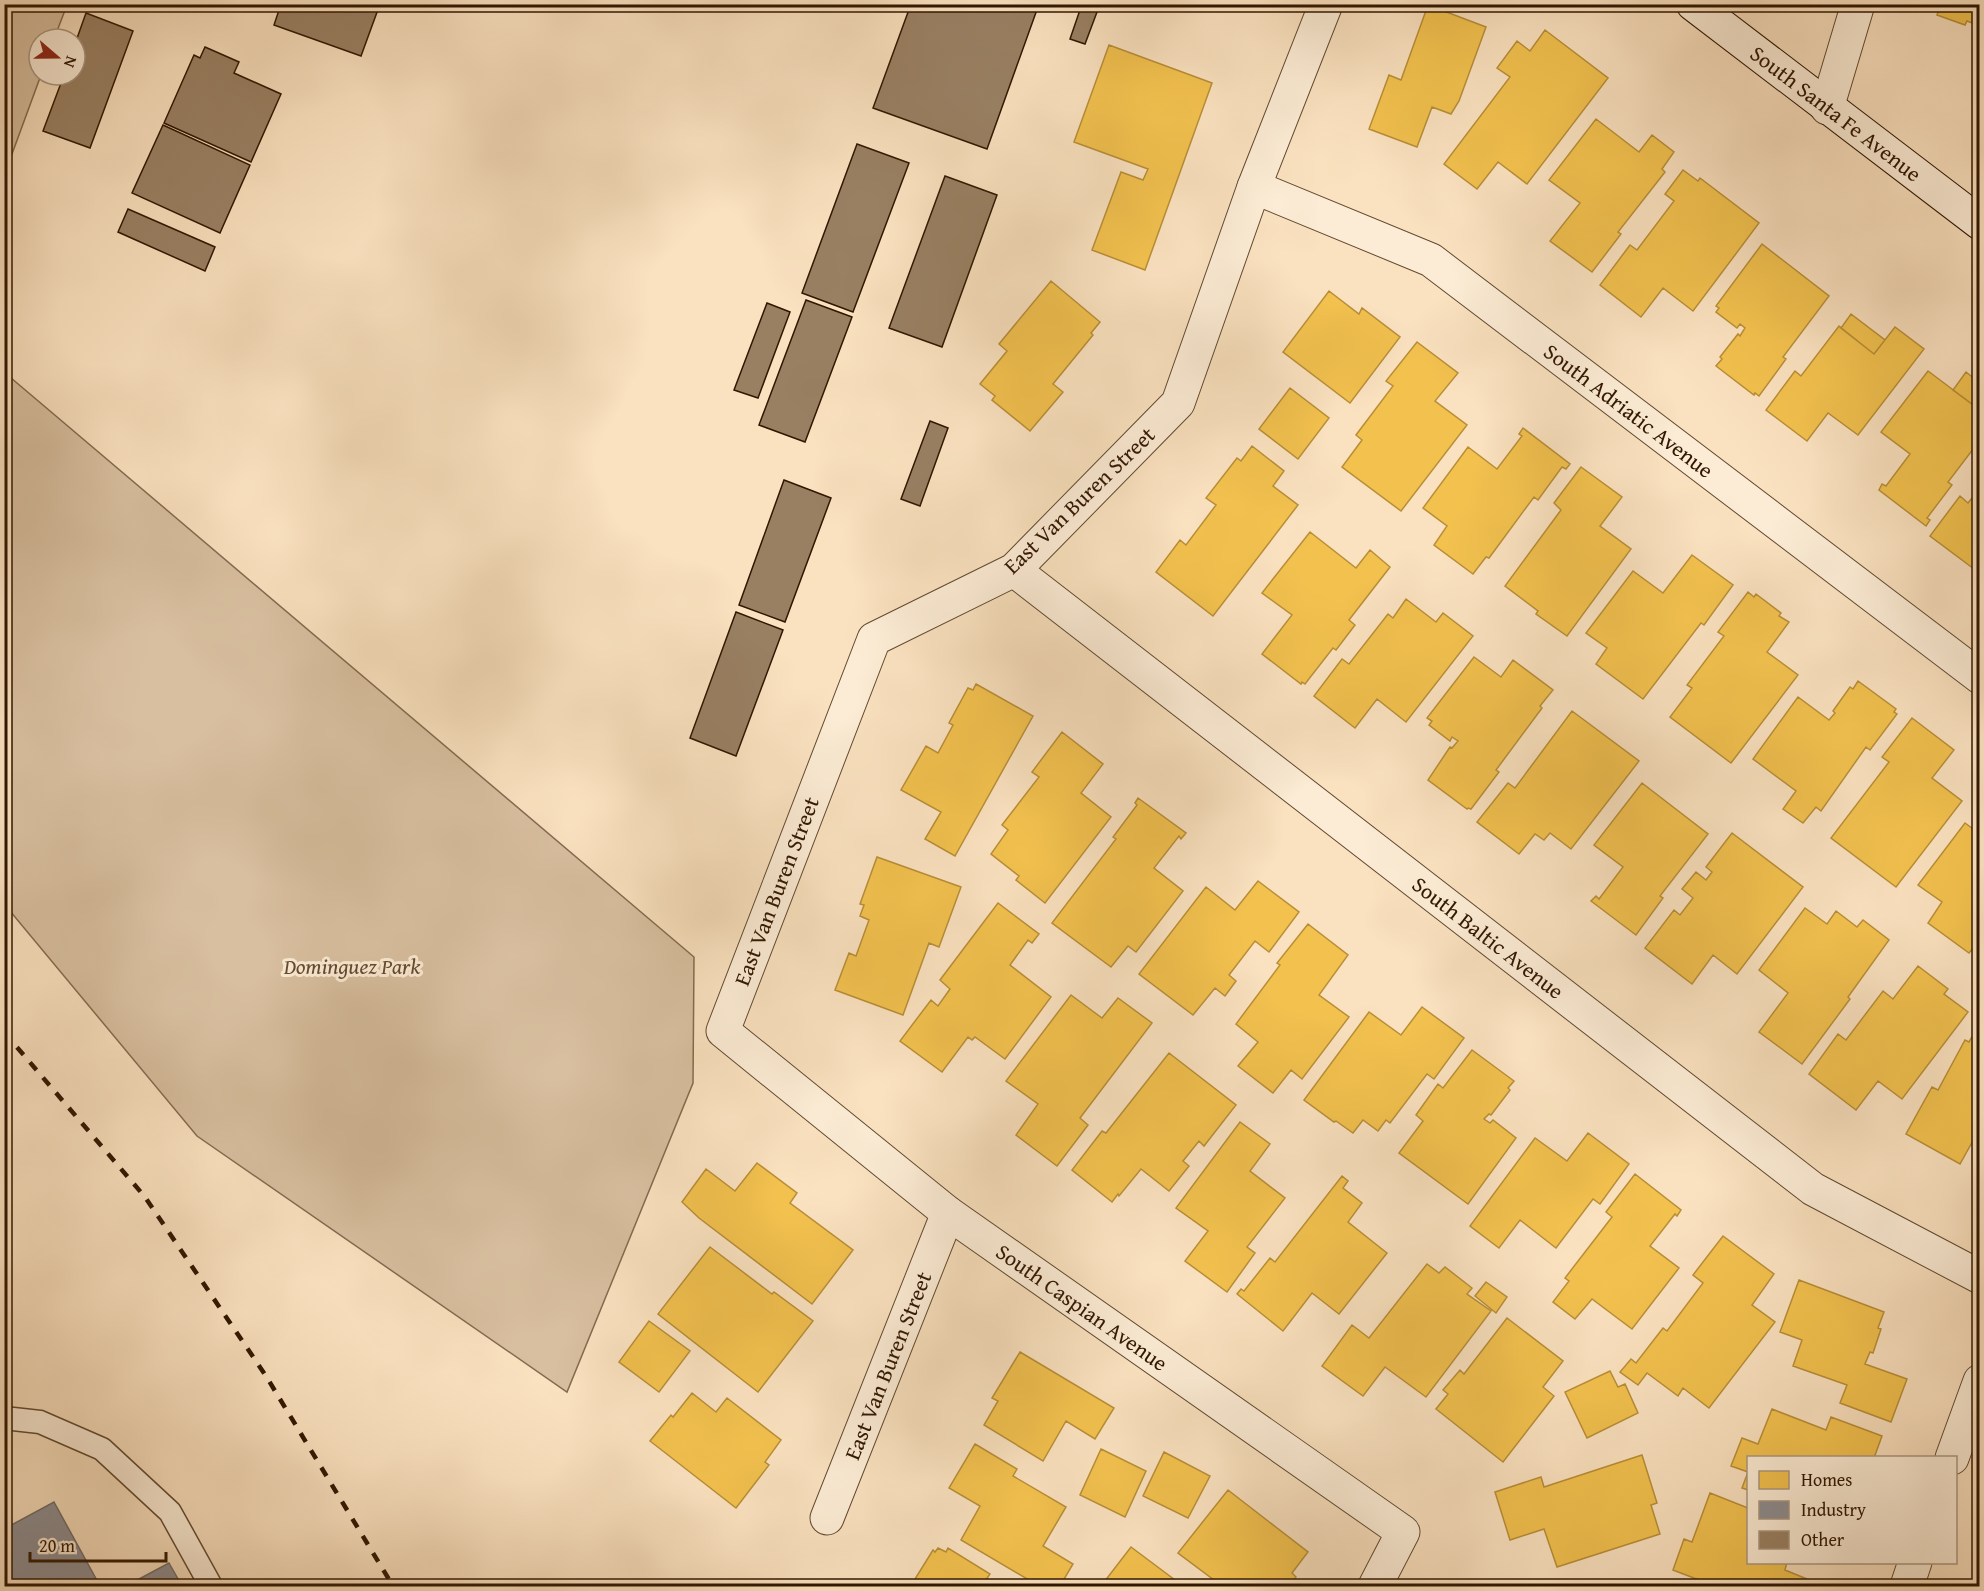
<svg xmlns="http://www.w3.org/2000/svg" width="1984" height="1591" font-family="'Gentium Book Plus',serif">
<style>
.green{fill:#d8bf9f;stroke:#846b50;stroke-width:1.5}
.homes{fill:#f2c14e;stroke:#b88e37;stroke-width:1.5}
.industry{fill:#8d8d92;stroke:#716a66;stroke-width:1.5}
.building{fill:#998063;stroke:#301700;stroke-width:1.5}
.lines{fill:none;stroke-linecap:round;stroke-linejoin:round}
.service-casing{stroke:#624a30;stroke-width:25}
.minor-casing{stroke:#624a30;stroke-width:35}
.secondary-casing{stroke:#301700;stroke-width:35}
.service{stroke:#fcecd5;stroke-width:22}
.minor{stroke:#fcecd5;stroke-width:33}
.secondary{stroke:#fcecd5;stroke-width:33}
.rail{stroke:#301700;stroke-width:4.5;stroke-dasharray:10 10;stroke-linecap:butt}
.labels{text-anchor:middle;stroke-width:6;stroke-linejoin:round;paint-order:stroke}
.street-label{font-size:22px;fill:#301700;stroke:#fcecd5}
.park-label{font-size:22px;font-style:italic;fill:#624930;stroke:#fcecd5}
</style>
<rect width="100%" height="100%" fill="#fae1bf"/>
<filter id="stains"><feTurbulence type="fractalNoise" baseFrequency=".00333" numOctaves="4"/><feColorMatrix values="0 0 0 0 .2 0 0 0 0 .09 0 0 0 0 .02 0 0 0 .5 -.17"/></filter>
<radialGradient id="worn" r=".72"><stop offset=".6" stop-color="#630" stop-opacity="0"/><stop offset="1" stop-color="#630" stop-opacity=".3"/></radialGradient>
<path class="green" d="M5 4 67 5 54 39H39V75H41L5 173Z
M4 372 694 957 693 1083 567 1392 197 1136 5 905Z"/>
<path class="homes" d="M1941 4H1980V26L1967 21 1965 25 1937 15Z
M1428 5 1486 27 1459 101 1451 114 1432 107 1417 147 1369 129 1389 75 1401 80Z
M1545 30 1608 78 1527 184 1498 162 1477 189 1444 164 1510 77 1497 68 1517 41 1530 51Z
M1109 45 1212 83 1145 270 1092 250 1121 172 1143 180 1148 169 1074 142Z
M1596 119 1639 152 1652 135 1674 152 1662 169 1665 172 1618 232 1621 234 1592 272 1550 241 1580 203 1549 180Z
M1683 170 1698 181 1700 178 1759 223 1693 311 1663 288 1641 317 1600 285 1630 245 1637 250 1674 201 1665 194Z
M1762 244 1829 296 1783 357 1786 359 1759 396 1755 393 1754 395 1716 366 1722 359 1720 357 1738 334 1740 336 1745 328 1740 324 1737 328 1716 312 1719 308 1716 306Z
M1051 281 1100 322 1091 333 1093 335 1053 384 1063 392 1030 431 992 400 995 396 980 384 1007 351 999 344Z
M1329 291 1359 314 1362 308 1400 337 1350 403 1283 352Z
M1851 314 1885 340 1874 354 1841 328Z
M1839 326 1874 354 1895 327 1924 349 1858 435 1828 413 1807 441 1766 410 1795 371 1801 376Z
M1417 342 1458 373 1435 401 1467 425 1401 511 1342 467 1362 440 1356 435 1393 386 1386 381Z
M1928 371 1980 410V440L1948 482 1952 485 1927 518 1930 520 1926 526 1879 490 1882 484 1886 486 1910 454 1881 432Z
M1966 372 1980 383V410L1953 390Z
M1290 388 1329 418 1298 459 1259 429Z
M1523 428 1570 464 1566 469 1562 467 1538 500 1534 497 1489 558 1486 557 1473 574 1434 545 1447 526 1423 508 1468 447 1497 469 1522 436 1519 434Z
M1252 446 1284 471 1273 486 1298 505 1213 616 1156 572 1180 540 1186 545 1216 505 1206 498 1237 458 1241 461Z
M1581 467 1622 497 1600 526 1631 549 1567 636 1536 614 1538 611 1505 586 1561 510 1554 503Z
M1980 488V569L1978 572 1930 536 1960 496 1968 503Z
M1310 532 1356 568 1370 550 1390 567 1349 620 1355 625 1336 650 1333 648 1305 684 1302 682 1301 684 1262 654 1292 615 1262 593Z
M1692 555 1733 585 1704 625 1701 623 1643 699 1596 664 1607 648 1586 633 1633 571 1663 593Z
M1748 592 1754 597 1756 594 1781 613 1779 616 1789 622 1767 652 1798 675 1731 763 1670 717 1692 688 1687 685 1724 636 1718 632Z
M1406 599 1436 622 1443 613 1473 636 1406 722 1377 699 1355 728 1314 696 1342 659 1349 664 1388 614 1393 618Z
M1474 657 1501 677 1513 660 1553 690 1540 706 1542 708 1496 770 1499 772 1471 809 1468 808 1467 809 1428 780 1450 747 1452 748 1458 741 1452 737 1450 741 1429 725 1432 721 1427 718Z
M1858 681 1896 709 1894 712 1897 714 1870 750 1866 747 1821 811 1816 807 1803 823 1783 809 1796 791 1753 759 1798 697 1829 720 1835 713 1833 711 1850 687 1853 689Z
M976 684 1033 716 955 856 925 839 941 812 901 790 926 746 938 753 953 725 949 723 968 688 973 690Z
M1572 711 1639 761 1571 849 1550 833 1544 840 1535 834 1519 854 1477 822 1508 783 1515 788Z
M1912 718 1954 750 1932 778 1962 801 1896 887 1831 838 1889 762 1882 757Z
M1062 732 1103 764 1081 793 1111 817 1045 903 1016 880 1019 876 991 854 1008 830 1002 825 1039 777 1032 772Z
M1642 783 1708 834 1660 896 1663 898 1636 935 1591 901 1596 896 1599 899 1623 867 1594 845Z
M1138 798 1186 833 1181 839 1179 836 1154 868 1183 891 1136 952 1128 946 1111 967 1052 923 1116 839 1113 837 1137 805 1135 803Z
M1965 823 1980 834V940L1969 953 1928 923 1942 902 1918 885Z
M1732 833 1803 887 1737 974 1713 955 1692 984 1645 948 1674 910 1680 915 1693 898 1682 889 1696 872 1706 880 1712 872 1706 867Z
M877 857 961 887 939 947 929 943 903 1015 835 990 849 953 856 956 869 920 860 916 864 905 860 904Z
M1258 881 1299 912 1269 952 1255 941 1229 975 1236 981 1225 996 1215 988 1193 1015 1139 974 1206 887 1235 910Z
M998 903 1039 934 1032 943 1028 940 1010 965 1051 997 1005 1059 975 1037 972 1040 968 1037 942 1072 900 1041 931 1000 938 1006 950 989 940 980Z
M1805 908 1827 924 1836 911 1857 927 1863 920 1889 940 1848 997 1850 999 1802 1064 1759 1032 1788 993 1759 970Z
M1308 924 1348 955 1319 995 1349 1017 1302 1079 1291 1070 1273 1093 1238 1066 1258 1042 1236 1024 1280 965 1277 963Z
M1918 966 1948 989 1944 994 1968 1012 1902 1099 1878 1081 1856 1110 1809 1074 1838 1034 1846 1040 1883 991 1893 999Z
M1071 995 1102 1018 1118 998 1152 1023 1080 1118 1088 1125 1057 1166 1016 1135 1038 1104 1006 1081Z
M1422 1007 1464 1038 1434 1079 1427 1074 1390 1123 1386 1120 1378 1131 1363 1120 1353 1133 1336 1121 1334 1122 1304 1100 1369 1012 1401 1035Z
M1980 1023V1128L1960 1164 1906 1134 1932 1087 1938 1090 1965 1040 1969 1042Z
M1472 1050 1514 1081 1508 1088 1510 1090 1491 1115 1489 1114 1484 1119 1490 1123 1493 1120 1516 1138 1468 1204 1399 1153 1423 1121 1416 1115 1438 1084 1443 1088Z
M1169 1053 1236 1105 1204 1146 1199 1141 1183 1161 1189 1166 1169 1191 1141 1169 1119 1196 1118 1194 1112 1202 1072 1170 1102 1131 1106 1133Z
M1240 1122 1270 1144 1250 1171 1285 1198 1247 1247 1255 1253 1227 1292 1185 1261 1208 1231 1176 1208Z
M1588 1133 1629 1164 1600 1204 1593 1199 1556 1248 1520 1220 1499 1248 1470 1226 1535 1138 1567 1161Z
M757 1163 797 1193 790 1203 853 1250 812 1304 699 1218 682 1202 706 1169 735 1191Z
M1635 1174 1681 1210 1677 1216 1675 1214 1650 1246 1679 1268 1632 1329 1592 1299 1575 1319 1553 1302 1569 1281 1565 1278 1612 1217 1606 1212Z
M1342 1176 1348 1181 1343 1188 1362 1203 1348 1222 1387 1253 1339 1314 1312 1293 1283 1331 1237 1294 1241 1289 1244 1291 1270 1258 1275 1262Z
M1723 1236 1774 1274 1752 1305 1775 1322 1709 1408 1683 1388 1678 1396 1647 1373 1638 1385 1620 1372 1631 1359 1636 1363 1663 1328 1667 1331 1703 1283 1693 1275Z
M710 1247 772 1294 774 1292 813 1321 758 1392 658 1314Z
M1427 1264 1439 1273 1445 1267 1472 1288 1467 1294 1491 1311 1426 1397 1385 1367 1363 1396 1322 1366 1352 1325 1369 1338Z
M1799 1280 1884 1312 1878 1328 1881 1329 1873 1353 1870 1352 1865 1364 1907 1379 1891 1422 1840 1403 1847 1385 1793 1366 1802 1340 1780 1332Z
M1486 1282 1507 1297 1496 1313 1475 1296Z
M1507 1318 1563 1361 1543 1387 1554 1396 1503 1462 1436 1409 1448 1394 1443 1390 1460 1370 1464 1374Z
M649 1321 690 1351 659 1392 619 1362Z
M1020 1352 1114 1408 1095 1439 1066 1421 1043 1461 984 1425 998 1401 992 1398Z
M1610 1371 1618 1387 1625 1384 1638 1413 1587 1438 1565 1392Z
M692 1393 716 1412 727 1398 781 1440 765 1462 769 1465 736 1508 650 1441 671 1415 673 1417Z
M1772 1409 1826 1430 1831 1417 1882 1436 1874 1458H1748V1490L1742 1488 1748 1472 1731 1466 1742 1438 1758 1444Z
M975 1444 1017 1469 1013 1476 1066 1507 1043 1546 1073 1564 1060 1586H1039L961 1540 980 1506 949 1488Z
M1101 1449 1146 1471 1125 1517 1080 1495Z
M1164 1452 1210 1476 1188 1518 1143 1496Z
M1642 1455 1657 1503 1651 1505 1660 1534 1557 1567 1544 1529 1510 1540 1495 1492 1541 1477 1544 1487Z
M1228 1490 1308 1552 1292 1573 1296 1577 1289 1586H1222L1178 1553Z
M1710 1493 1748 1508V1562H1787L1785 1570 1824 1586H1727L1713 1582 1712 1585 1673 1570 1684 1539 1692 1542Z
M1131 1547 1183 1586H1101Z
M938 1548 946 1552 948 1548 990 1574 983 1584 987 1586H915L919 1581 915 1579 933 1550 935 1552Z"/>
<path class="industry" d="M54 1502 100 1586H4V1529Z
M169 1563 182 1586H126Z"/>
<path class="building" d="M281 4H380L361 56 274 25Z
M911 4H1039L987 149 873 108Z
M1082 4H1100L1085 44 1070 39Z
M86 13 133 31 90 148 43 131 64 75H75V44Z
M205 47 239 62 234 73 281 94 251 162 164 123 194 55 200 58Z
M163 125 250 165 220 233 132 193Z
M857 144 909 163 853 312 802 293Z
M945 176 997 195 942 347 889 328Z
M128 209 215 247 205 271 118 232Z
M806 300 852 317 805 442 759 425Z
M767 303 790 312 758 398 734 390Z
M930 421 948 428 920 506 901 499Z
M784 480 831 498 785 622 739 605Z
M736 612 783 630 736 756 690 738Z"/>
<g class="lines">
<g class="service-casing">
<path id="service" d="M4 1418 40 1422 102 1449 170 1512 211 1586"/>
</g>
<g class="minor-casing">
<g id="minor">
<path id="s1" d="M1326 4 1254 187 1178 403 1014 570 874 639 723 1031 948 1213 1403 1532 1375 1586"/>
<path d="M1827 108 1858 4"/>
<path id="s2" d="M1254 187 1431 260 1980 677"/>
<path id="s3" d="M1014 570 1813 1189 1980 1277"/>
<path d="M1952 1458 1980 1381"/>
<path id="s4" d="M827 1518 948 1213"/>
<path d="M1907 1586 1915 1562"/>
</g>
</g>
<g class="secondary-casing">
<g id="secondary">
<path id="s5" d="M1693 4 1980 223"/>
</g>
</g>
<use href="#service" class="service"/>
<use href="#minor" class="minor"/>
<use href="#secondary" class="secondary"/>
<path class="rail" d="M4 1032 145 1197 266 1376 393 1586"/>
</g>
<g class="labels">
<g class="street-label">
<text dy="8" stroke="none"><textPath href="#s5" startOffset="180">South Santa Fe Avenue</textPath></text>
<text dy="8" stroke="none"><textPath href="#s2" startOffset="440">South Adriatic Avenue</textPath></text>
<text transform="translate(1079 500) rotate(-44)" y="8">East Van Buren Street</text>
<text transform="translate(776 891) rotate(-69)" y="8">East Van Buren Street</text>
<text dy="8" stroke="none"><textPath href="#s3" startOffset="600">South Baltic Avenue</textPath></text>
<text dy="8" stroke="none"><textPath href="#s1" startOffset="1689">South Caspian Avenue</textPath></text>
<text dy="8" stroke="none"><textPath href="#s4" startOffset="164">East Van Buren Street</textPath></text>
</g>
<g class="park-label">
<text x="352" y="974">Dominguez Park</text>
</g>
</g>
<rect width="1984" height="1591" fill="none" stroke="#fae1bf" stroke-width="24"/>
<rect x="6" y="6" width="1972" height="1579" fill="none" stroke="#301700" stroke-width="3"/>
<rect x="12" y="12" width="1960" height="1567" fill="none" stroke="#301700" stroke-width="1.5"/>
<rect x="1747" y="1456" width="210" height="108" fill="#fcecd5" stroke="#aa9780" stroke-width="1.5"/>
<rect x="1759" y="1471" width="30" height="18" fill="#f2c14e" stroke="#aa9780" stroke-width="1.5"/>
<text x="1801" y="1486" font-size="18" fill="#301700">Homes</text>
<rect x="1759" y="1501" width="30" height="18" fill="#8d8d92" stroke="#aa9780" stroke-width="1.5"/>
<text x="1801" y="1516" font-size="18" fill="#301700">Industry</text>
<rect x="1759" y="1531" width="30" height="18" fill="#998063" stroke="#aa9780" stroke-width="1.5"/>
<text x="1801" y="1546" font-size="18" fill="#301700">Other</text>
<g transform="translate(57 57) rotate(110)"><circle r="28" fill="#fcecd5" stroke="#aa9780" stroke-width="1.5"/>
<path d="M0-4.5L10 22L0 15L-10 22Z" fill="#8f2418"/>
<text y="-9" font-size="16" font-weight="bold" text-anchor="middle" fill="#301700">N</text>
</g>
<path d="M30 1552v9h136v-9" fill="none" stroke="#301700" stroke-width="3"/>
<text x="39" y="1552" font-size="18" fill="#301700" stroke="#fcecd5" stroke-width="4.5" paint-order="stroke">20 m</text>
<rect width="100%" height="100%" filter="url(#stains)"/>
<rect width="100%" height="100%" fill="url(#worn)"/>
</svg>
